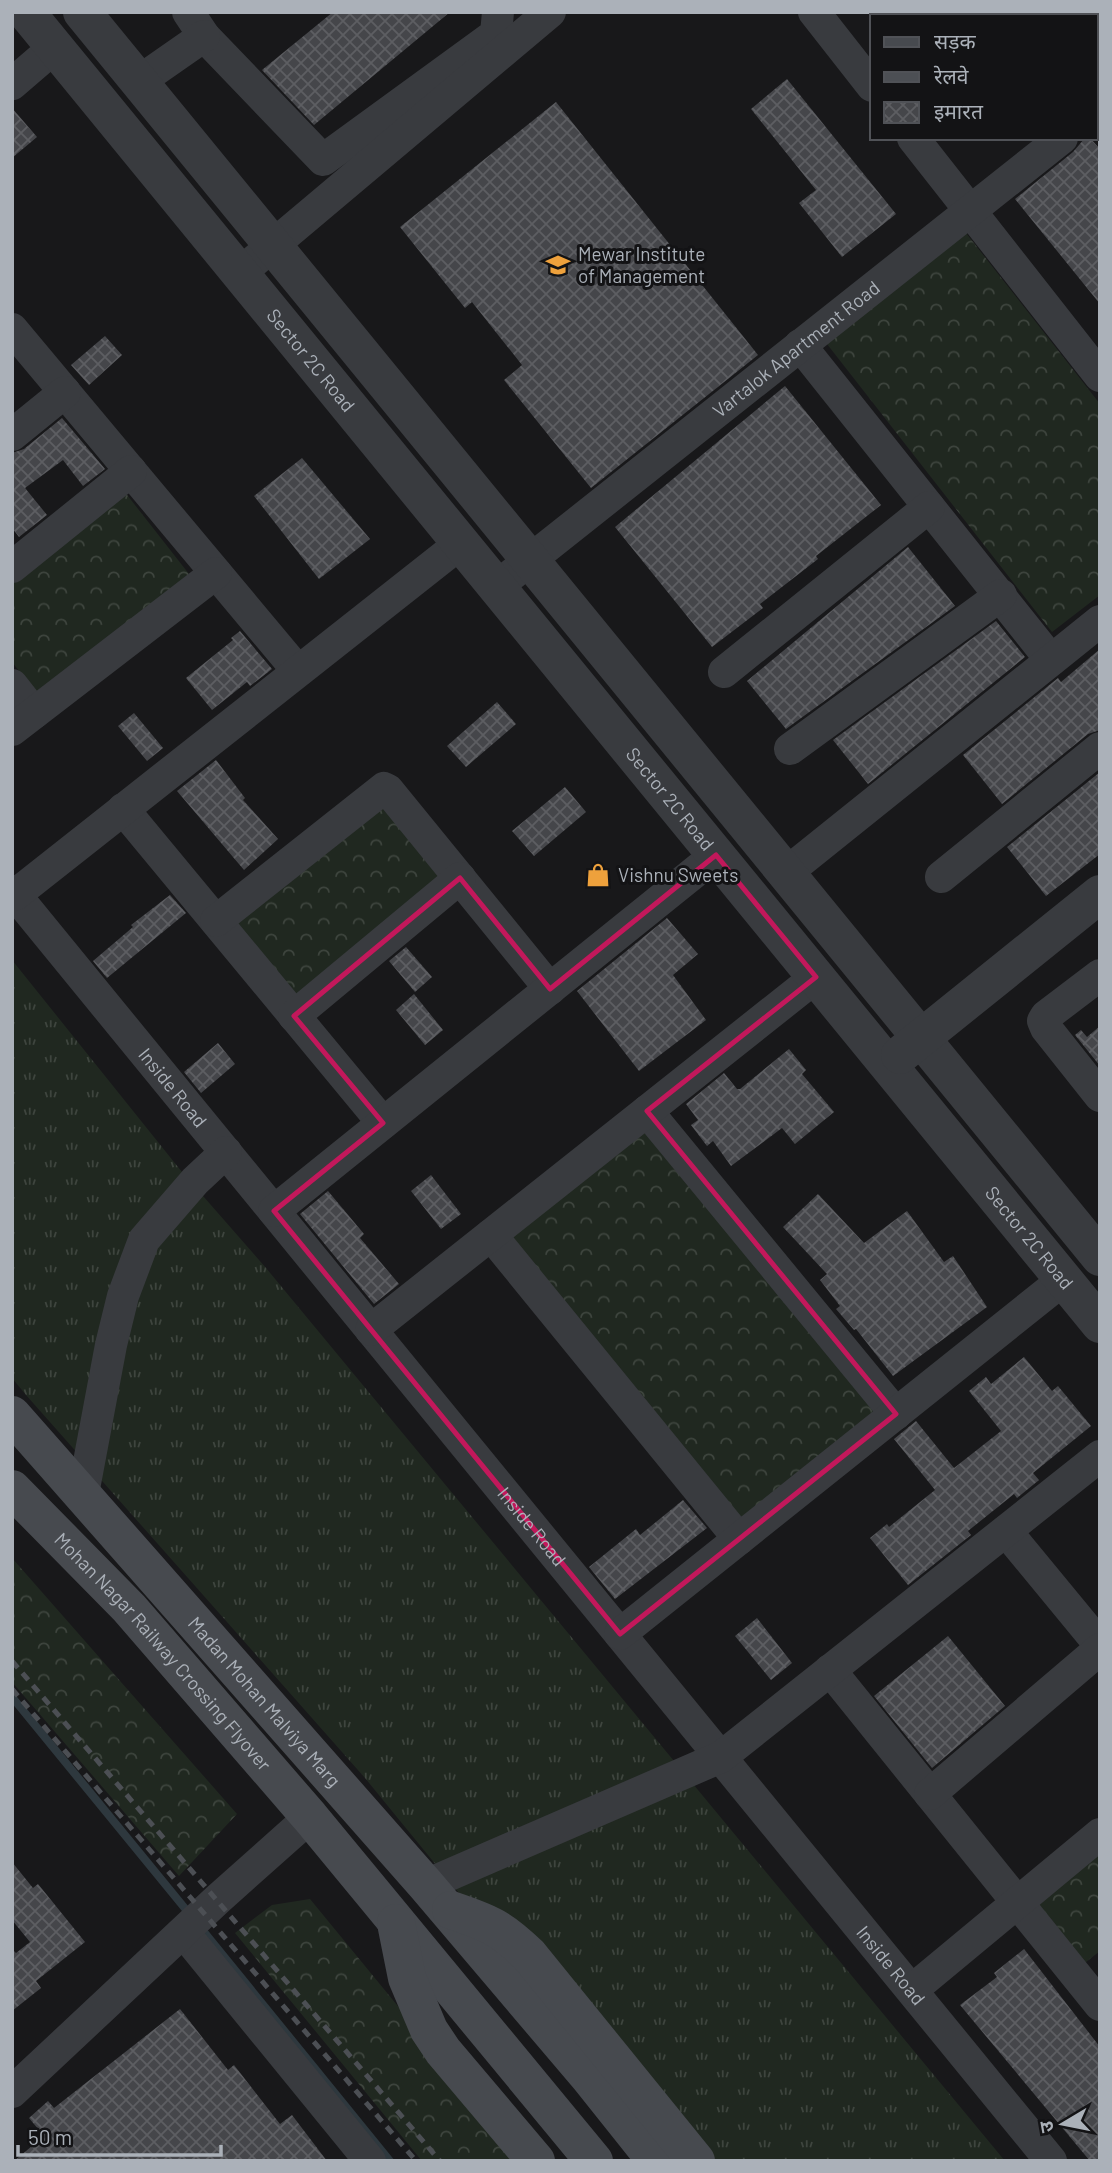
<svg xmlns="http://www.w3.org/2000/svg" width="1112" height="2173" font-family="Barlow,'Noto Sans Devanagari',sans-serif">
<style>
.grass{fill:url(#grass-tufts)}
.forest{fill:url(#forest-crowns)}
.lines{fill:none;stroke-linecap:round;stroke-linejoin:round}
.stream{stroke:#2e383e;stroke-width:8}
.building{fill:url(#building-cross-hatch)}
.minor{stroke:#393b3f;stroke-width:32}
.tertiary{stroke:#393b3f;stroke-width:38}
.secondary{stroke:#474a4f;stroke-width:38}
.rail{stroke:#4c4f54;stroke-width:5;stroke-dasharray:9 7;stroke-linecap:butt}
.marked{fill:none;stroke:#c2185b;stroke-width:5;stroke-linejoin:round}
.labels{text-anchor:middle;stroke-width:6;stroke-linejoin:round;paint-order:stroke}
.poi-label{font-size:19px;fill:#abb1b9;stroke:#131315;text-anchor:start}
.street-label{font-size:19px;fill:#abb1b9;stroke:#131315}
</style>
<defs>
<pattern id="grass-tufts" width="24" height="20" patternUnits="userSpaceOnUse" patternTransform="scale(1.75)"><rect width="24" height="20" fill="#202820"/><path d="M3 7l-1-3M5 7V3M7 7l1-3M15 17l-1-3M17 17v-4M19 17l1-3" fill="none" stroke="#3e453e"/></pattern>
<pattern id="forest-crowns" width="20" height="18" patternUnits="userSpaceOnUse" patternTransform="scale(1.75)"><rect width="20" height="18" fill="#202820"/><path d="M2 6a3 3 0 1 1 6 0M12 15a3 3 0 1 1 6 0" fill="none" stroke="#3e453e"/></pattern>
<pattern id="building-cross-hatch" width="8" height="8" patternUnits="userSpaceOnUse" patternTransform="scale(1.75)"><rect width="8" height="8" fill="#45464a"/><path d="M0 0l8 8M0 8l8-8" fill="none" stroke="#5d5e62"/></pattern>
</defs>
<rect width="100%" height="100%" fill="#18181a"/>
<path class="grass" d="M12 960 182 1172 266 1268 1005 2161H678L365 1778 26 1395 12 1378Z"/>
<path class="forest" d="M966 233 1100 404V595L1052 632 827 344Z
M124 491 189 574 38 695 12 662V579Z
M384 798 447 877 294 1001 231 921Z
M646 1125 878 1413 740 1525 509 1237Z
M12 1558 237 1814 179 1876 12 1682Z
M1100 1846V1951L1081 1966 1030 1903Z
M310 1899 525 2161H422L235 1933 272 1905Z"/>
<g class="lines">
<path class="stream" d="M12 1697 192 1917
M200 1927 390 2161"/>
</g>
<path class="building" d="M333 12H450L314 125 262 70Z
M787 79 896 214 842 257 799 203 816 190 751 109Z
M556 102 758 355 591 488 504 380 522 365 472 302 465 308 400 227Z
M12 108 37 137 12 158Z
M1085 138H1090L1100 149V304L1015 199 1073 152Z
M105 336 122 355 89 385 71 365Z
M785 386 881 505 816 556 818 559 760 604 763 608 712 647 615 527Z
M62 418 105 469 83 486 63 460 25 488 47 515 19 537 12 528V453L24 449Z
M302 458 370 539 319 579 254 496Z
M908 547 955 606 786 729 747 681Z
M996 621 1025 657 868 784 833 740Z
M240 631 272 669 250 686 247 682 212 710 186 678 233 640 231 638Z
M1100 649V730L1088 734 1002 804 963 755 1058 678 1061 682Z
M497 702 516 724 466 767 447 746Z
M134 713 163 748 147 761 118 726Z
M216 760 245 798 243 800 278 839 244 870 177 791Z
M1100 772V854L1046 896 1007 847Z
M565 787 586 812 534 856 512 831Z
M170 895 186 913 107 978 93 961 133 927 131 925Z
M667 918 698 954 673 975 706 1020 639 1071 577 991Z
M406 947 432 977 415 992 389 961Z
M414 994 443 1030 425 1045 396 1010Z
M1100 1026V1066L1075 1035 1081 1030 1087 1037Z
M218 1043 235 1064 201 1093 184 1072Z
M789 1049 806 1070 802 1074 834 1112 795 1144 782 1128 731 1166 713 1141 707 1146 691 1125 698 1120 686 1104 724 1073 737 1089H740Z
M431 1175 461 1214 441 1229 411 1191Z
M328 1191 364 1234 360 1238 399 1284 374 1304 300 1214Z
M818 1194 864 1243 907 1211 944 1262 953 1256 987 1307 893 1376 856 1329 854 1330 836 1309 840 1306 820 1280 827 1274 783 1227Z
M1024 1357 1052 1391 1058 1386 1091 1426 1033 1473 1039 1480 1017 1498 1014 1494 968 1531 971 1535 908 1585 870 1538 887 1524 889 1527 935 1490 894 1439 916 1421 954 1468 1001 1431 969 1391 986 1377 991 1384Z
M683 1500 707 1528 615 1599 589 1567 636 1529 640 1535Z
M757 1618 792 1663 771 1680 735 1636Z
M948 1636 1005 1706 932 1768 874 1696Z
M12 1862 33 1888 38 1884 85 1942 36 1981 41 1988 12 2011V1949L16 1953 30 1942 12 1920Z
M1024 1949 1100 2047V2161H1090L960 2005 997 1977 994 1973Z
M180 2009 228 2070 234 2065 280 2124 292 2115 327 2161H14L44 2136 29 2118 48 2101 54 2108Z"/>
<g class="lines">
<g class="minor">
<path d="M188 12 204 36 323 160 496 34 498 12"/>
<path d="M814 12 872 86"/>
<path d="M138 82 204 36"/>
<path d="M12 84 55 47"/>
<path d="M1096 111 1100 109"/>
<path d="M913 138 1100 376"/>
<path d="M240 273 550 12"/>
<path d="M12 329 298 671"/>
<path d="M800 345 1051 660"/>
<path d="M12 435 65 392"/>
<path d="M12 567 131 471"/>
<path id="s1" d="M496 587 1062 138"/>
<path d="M724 672 929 507"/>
<path d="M12 685 34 713"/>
<path d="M12 730 216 573"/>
<path d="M790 749 1001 595"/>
<path d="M123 809 383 1123"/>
<path d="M786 873 1100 621"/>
<path d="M941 877 1100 748"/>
<path id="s2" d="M12 891 1051 2161"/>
<path d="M15 895 461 543"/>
<path d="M216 921 384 788 388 790 550 989"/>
<path d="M1100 975 1046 1016 1043 1021 1046 1028 1100 1096"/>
<path d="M294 1016 460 878"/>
<path d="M647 1111 896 1414"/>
<path d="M274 1211 716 855"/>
<path d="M491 1235 739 1539"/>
<path d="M371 1330 816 977"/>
<path d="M83 1494 111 1345 123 1296 144 1240 195 1181 226 1152"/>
<path d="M1006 1531 1100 1645"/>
<path d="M620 1634 1063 1280"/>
<path d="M830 1670 1100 2005"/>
<path d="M930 1794 1100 1649"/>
<path d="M426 1885 721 1757 1100 1456"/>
<path d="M184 1933 370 2161"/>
<path d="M912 1990 1100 1834"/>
<path d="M12 2092 218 1899 310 1817"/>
</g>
<g class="tertiary">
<path id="s3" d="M26 12 1100 1324"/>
<path d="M82 12 1100 1257"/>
<path d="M900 1055 1100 894"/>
</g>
<g class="secondary">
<path id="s4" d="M12 1415 426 1885 589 2077 656 2161"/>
<path id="s5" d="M12 1489 129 1608 310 1817 594 2161"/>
<path d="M451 1910C489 1923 500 1927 529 1955L696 2161"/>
<path d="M396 1923 407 1978 429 2030 443 2051 536 2161"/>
</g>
<path class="rail" d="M12 1661 440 2161
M12 1689 416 2161"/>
</g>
<path class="marked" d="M716 855 816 977 647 1111 896 1414 620 1634 274 1211 383 1123 294 1016 460 878 550 989Z"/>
<defs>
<g id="university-bare" transform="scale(1.89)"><path d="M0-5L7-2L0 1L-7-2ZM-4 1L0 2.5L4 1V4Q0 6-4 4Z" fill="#eea13c" stroke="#131315" stroke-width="2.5" paint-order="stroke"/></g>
<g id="shop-bare" transform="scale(1.89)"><path d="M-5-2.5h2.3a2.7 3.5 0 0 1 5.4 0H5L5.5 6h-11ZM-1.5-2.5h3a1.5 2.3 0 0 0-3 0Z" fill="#eea13c" stroke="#131315" stroke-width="2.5" paint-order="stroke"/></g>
</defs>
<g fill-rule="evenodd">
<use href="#university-bare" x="558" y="265"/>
<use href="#shop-bare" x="598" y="875"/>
</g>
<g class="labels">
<g class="poi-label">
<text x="578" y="261">Mewar Institute<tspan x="578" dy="22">of Management</tspan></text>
<text x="618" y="882">Vishnu Sweets</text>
</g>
<g class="street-label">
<text dy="7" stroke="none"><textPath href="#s1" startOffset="383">Vartalok Apartment Road</textPath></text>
<text dy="7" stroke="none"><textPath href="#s3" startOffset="450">Sector 2C Road</textPath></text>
<text dy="7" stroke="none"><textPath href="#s3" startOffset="1017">Sector 2C Road</textPath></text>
<text dy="7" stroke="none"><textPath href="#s2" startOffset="254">Inside Road</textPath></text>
<text dy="7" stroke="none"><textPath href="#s3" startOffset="1584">Sector 2C Road</textPath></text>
<text dy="7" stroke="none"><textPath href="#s2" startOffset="821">Inside Road</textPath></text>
<text dy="7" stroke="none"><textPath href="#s5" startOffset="222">Mohan Nagar Railway Crossing Flyover</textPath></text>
<text dy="7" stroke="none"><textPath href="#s4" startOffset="382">Madan Mohan Malviya Marg</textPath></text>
<text dy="7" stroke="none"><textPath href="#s2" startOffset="1388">Inside Road</textPath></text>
</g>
</g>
<rect width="1112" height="2173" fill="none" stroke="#abb1b9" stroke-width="28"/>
<rect x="870" y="14" width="228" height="126" fill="#131315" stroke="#505257" stroke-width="2"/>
<rect x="884" y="37" width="35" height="10" fill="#474a4f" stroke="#505257" stroke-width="2"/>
<text x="934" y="49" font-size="21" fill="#abb1b9">सड़क</text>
<rect x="884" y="72" width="35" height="10" fill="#4c4f54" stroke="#505257" stroke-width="2"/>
<text x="934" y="84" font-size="21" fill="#abb1b9">रेलवे</text>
<rect x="884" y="102" width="35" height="21" fill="url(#building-cross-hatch)" stroke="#505257" stroke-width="2"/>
<text x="934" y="119" font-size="21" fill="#abb1b9">इमारत</text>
<g transform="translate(1063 2124) rotate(260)" stroke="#131315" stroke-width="5" paint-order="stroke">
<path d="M0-5L12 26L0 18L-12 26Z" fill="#abb1b9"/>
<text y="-10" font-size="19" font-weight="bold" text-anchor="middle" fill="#abb1b9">उ</text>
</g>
<path d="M18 2145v10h203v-10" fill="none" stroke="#abb1b9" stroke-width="3.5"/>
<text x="28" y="2145" font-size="21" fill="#abb1b9" stroke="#131315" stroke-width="5" paint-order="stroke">50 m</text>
</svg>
